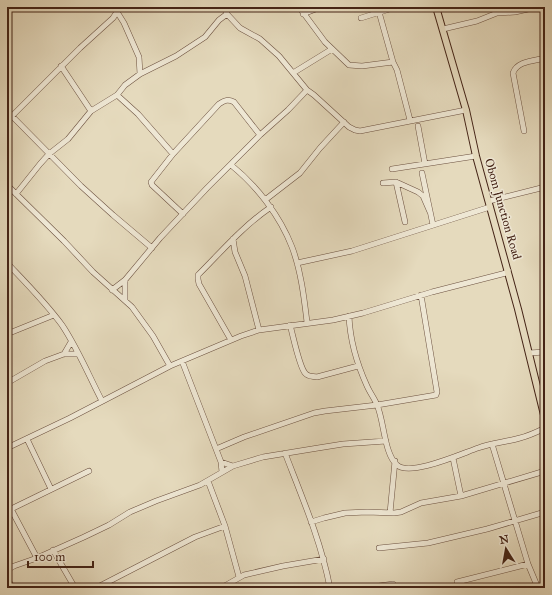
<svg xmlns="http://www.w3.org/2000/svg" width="552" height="595" font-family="'IM FELL Great Primer',serif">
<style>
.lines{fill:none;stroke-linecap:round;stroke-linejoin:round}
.minor-casing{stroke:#6c5140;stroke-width:6}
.major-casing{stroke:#442316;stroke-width:8}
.minor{stroke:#eee7d4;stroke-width:5}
.major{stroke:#e5dabd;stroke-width:6}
.labels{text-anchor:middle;stroke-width:3;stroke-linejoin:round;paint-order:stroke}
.street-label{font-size:12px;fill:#442316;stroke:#eee7d4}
</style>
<rect width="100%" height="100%" fill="#e5dabd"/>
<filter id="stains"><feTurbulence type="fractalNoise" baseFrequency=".005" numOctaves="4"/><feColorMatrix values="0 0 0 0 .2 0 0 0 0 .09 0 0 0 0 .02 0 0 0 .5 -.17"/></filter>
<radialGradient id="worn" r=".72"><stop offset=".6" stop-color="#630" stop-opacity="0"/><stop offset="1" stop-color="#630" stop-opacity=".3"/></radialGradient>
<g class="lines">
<g class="minor-casing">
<path id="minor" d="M114 7 124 23 139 57 140 74
M224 7 227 14 240 28 260 39 279 56 307 90 314 95 349 127 355 130 360 131 370 129 466 110
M299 7 325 42 349 65 362 66 393 62 397 70 410 120
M379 12 393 62
M303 14 321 7
M361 18 396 7
M443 29 477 21 497 13 515 12 537 7
M61 66 91 111
M293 73 332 49
M117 95 138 114 173 154
M7 111 81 186 113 215 152 248
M12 116 80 48 113 18 117 12
M418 126 425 164
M524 131 513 73C517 61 534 61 545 58
M231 165C257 186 280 216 292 247 301 271 304 297 307 322
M392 169 476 156
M422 173 433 225
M396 182 405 222
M383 183 396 182 418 192 423 196 430 212
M7 185 64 241 93 272 132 307 153 336 170 366
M16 194 40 164 49 154 68 139 91 111 117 95 125 85 140 74 176 56 205 37 219 20 227 14
M265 200 300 173 320 148 344 122
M489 201 545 187
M183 214 152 185 151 182 173 154 219 104C225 100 228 99 234 102L260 135
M233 239 235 252 245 276 259 330
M7 263C26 283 46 303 62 325 78 349 89 376 102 401
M297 263 352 251 490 207
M112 290 125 280 160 238 207 188 260 135 288 110 307 90
M125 300V280
M349 316C350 341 357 364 367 386 370 393 375 399 377 405 384 420 384 454 397 465 410 477 463 453 478 448 492 443 506 442 520 438 528 436 537 432 545 428
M290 325C293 335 299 366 305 373 308 377 312 376 317 377L358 366
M7 334 54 315
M231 340 199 284 198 279V275C222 251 243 226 271 207
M529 353 545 352
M64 354 71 342
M182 361 221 462 222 472
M7 383 45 361 64 354H78
M27 439 51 489
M492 444 528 564 538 588
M7 448 70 418 170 366 241 336 259 330 333 320 363 313 432 292 506 273 508 270
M216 449 244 437 314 413 325 411 377 405 436 395 437 392 421 295
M285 453C302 497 321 541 330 588
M453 458 461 496
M221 462 233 466
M208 481 225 526 239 577
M11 509 37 558
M7 511 89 471
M390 513 395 461
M311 522 324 518 345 513 367 512 394 513 401 512 421 503 461 496 545 471
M379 548 428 543 487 529 545 512
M53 550 75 588
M7 570 14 566 37 558 84 537 109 525 130 512 156 501 200 485 233 466 263 457 318 448 343 444 386 441
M7 579 13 588
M457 582 528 564
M96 588 195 537 225 526
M221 588 244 575 283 566 324 559
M365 588 393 584"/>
</g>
<g class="major-casing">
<path id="major" d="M436 7 466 110 476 156 518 309 545 419"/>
</g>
<use href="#minor" class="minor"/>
<use href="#major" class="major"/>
</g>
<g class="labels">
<g class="street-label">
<text transform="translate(503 209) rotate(74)" y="4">Obom Junction Road</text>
</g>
</g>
<rect width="552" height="595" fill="none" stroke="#e5dabd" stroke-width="24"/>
<rect x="8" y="8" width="536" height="579" fill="none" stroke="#442316" stroke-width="2"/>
<rect x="12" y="12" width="528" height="571" fill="none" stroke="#442316"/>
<g transform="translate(506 549) rotate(349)" stroke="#eee7d4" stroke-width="3" paint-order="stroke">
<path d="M0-3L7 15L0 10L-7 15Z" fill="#442316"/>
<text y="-6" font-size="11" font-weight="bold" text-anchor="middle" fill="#442316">N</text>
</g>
<path d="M28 561v6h65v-6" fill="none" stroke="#442316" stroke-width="2"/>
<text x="34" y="561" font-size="12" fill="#442316" stroke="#eee7d4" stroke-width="3" paint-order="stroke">100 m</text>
<rect width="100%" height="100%" filter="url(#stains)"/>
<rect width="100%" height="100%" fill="url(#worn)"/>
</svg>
